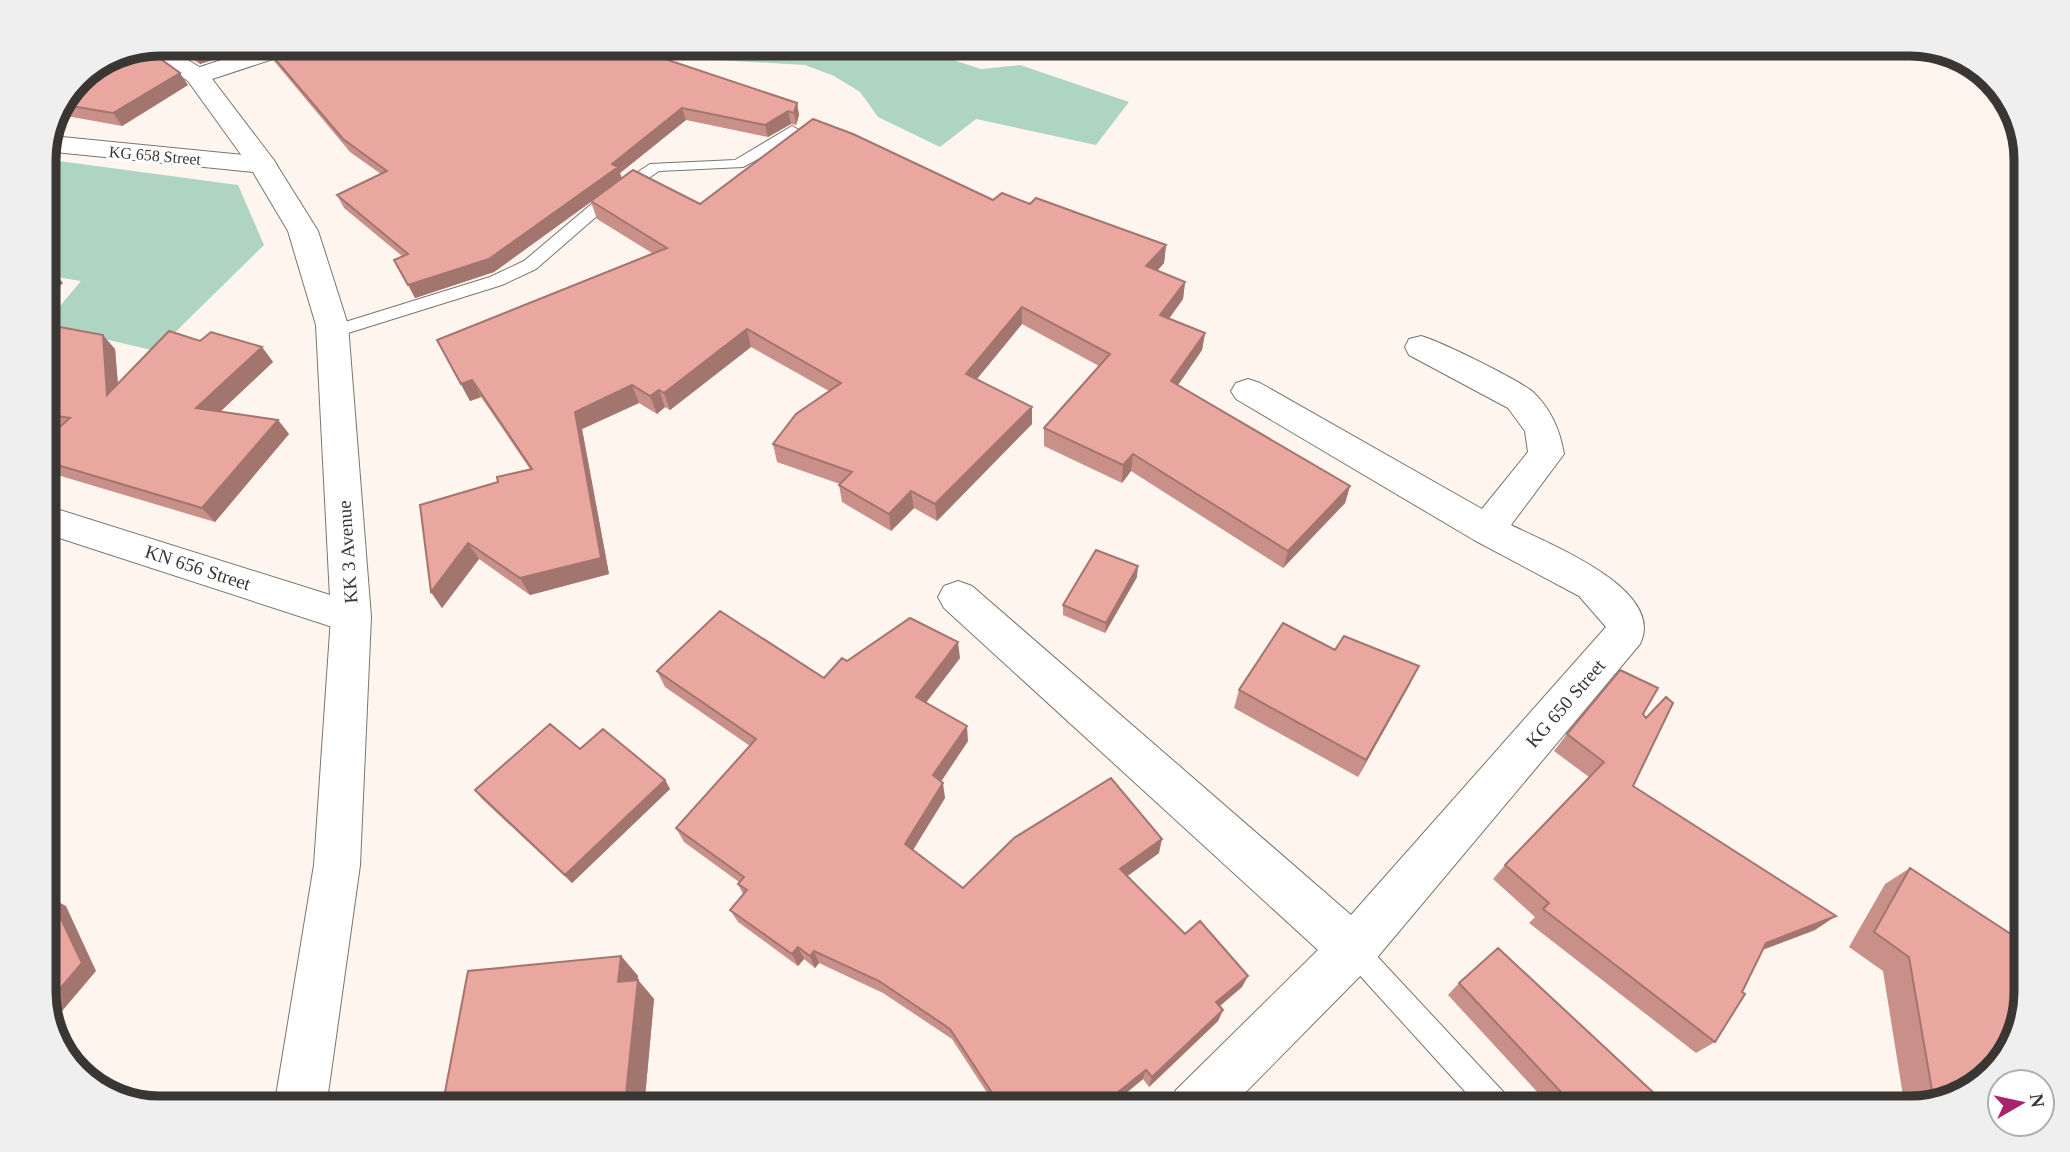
<svg xmlns="http://www.w3.org/2000/svg" width="2070" height="1152" font-family="Georgia,serif">
<style>
.green{fill:#add5c2}
.lines{fill:none;stroke-linecap:round;stroke-linejoin:round}
.lane-casing{stroke:#7c756f;stroke-width:2}
.street-casing{stroke:#7c756f;stroke-width:2}
.secondary-casing{stroke:#7c756f;stroke-width:2}
.lane{fill:#fff;fill-rule:evenodd}
.street{fill:#fff;fill-rule:evenodd}
.secondary{fill:#fff;fill-rule:evenodd}
.wall{fill:#c89089}
.shaded-wall{fill:#a3756f}
.building{fill:#e9a79f;stroke:#a3756f;stroke-width:2}
.labels{text-anchor:middle;stroke-width:6;stroke-linejoin:round;paint-order:stroke}
.far-street-label{font-size:16px;fill:#393634;stroke:#fff}
.street-label{font-size:19px;fill:#393634;stroke:#fff}
.rim{fill:none;stroke:#393634;stroke-width:9}
</style>
<rect width="100%" height="100%" fill="#fef5ef"/>
<path class="green" d="M920 49 981 69 1020 65 1129 102 1096 145 976 119 940 147 878 117 860 92 834 76 805 65 680 58 665 50Z
M44 159 238 185 264 245 156 351 44 325 81 281 44 275Z"/>
<g class="lines">
<g class="lane-casing">
<path id="lane" d="M792 126 799 130 791 141 743 167 659 171 613 202 536 269 502 285 332 338 323 332 326 328 490 277 524 261 601 196 650 164 735 160Z
M1353 936 1362 940 1509 1098 1513 1108H1480L1344 958 1340 949 1344 940Z"/>
</g>
<g class="street-casing">
<path id="street" d="M245 52H283L279 57 197 84 188 81 184 76 188 71Z
M52 136 263 157 273 159 277 165 273 171 263 173 45 151Z
M1421 336C1440 341 1519 380 1533 392 1551 409 1560 430 1564 454L1511 525C1548 544 1667 589 1640 644L1370 966 1230 1108H1168L1176 1090 1318 950 944 608 938 597 944 586 958 581 972 586 1351 915 1606 627 1579 596 1474 540 1236 399 1231 391 1236 383 1248 379 1260 383 1482 509 1528 452 1525 431 1508 408 1409 355 1405 347 1409 339Z
M44 505 365 606 371 617 365 628 351 633 44 533Z"/>
</g>
<g class="secondary-casing">
<path id="secondary" d="M145 52H175L206 71 273 159 318 231 348 325 371 617 360 865 326 1108H274L314 865 331 617 316 325 288 231 250 167 188 81Z"/>
</g>
<use href="#lane" class="lane"/>
<use href="#street" class="street"/>
<use href="#secondary" class="secondary"/>
</g>
<path class="wall" d="M631 50 797 103 799 115 796 125 791 124 768 137 686 120 620 173 622 179 700 204 993 200 1030 204 1166 245 1164 263 1157 271 1185 282 1183 299 1169 319 1205 333 1202 350 1178 385 1350 486 1345 503 1283 568 1131 471 1122 483 1044 446V428L1099 366 1022 324 977 379 1032 424 937 521 914 508 891 531 842 502 839 485 840 484 777 462 773 444 829 391 751 347 670 410 665 407 657 414 639 403 582 429 609 574 530 595 479 559 442 608 431 592 498 482 530 469 481 397 470 401 437 340 652 253 597 219 591 202 494 272 415 298 402 256 344 208 337 195 381 174 350 152 274 61 268 52Z
M180 52H238L200 64Z
M78 78 188 85 122 126 61 115Z
M44 324 115 349 118 384 200 341 262 347 273 362 220 412 278 420 289 434 215 522 44 471V441L58 429 44 426Z
M1137 577 1105 633 1063 615V605Z
M1335 650 1410 684 1358 777 1234 708 1239 690Z
M960 658 926 702 968 741 941 782 945 798 913 850 963 888 1159 853 1127 876 1185 934 1242 987 1219 1007 1223 1010 1218 1021 1149 1087 1143 1079 1108 1108H997L952 1039 883 993 819 963 815 968 804 959 798 966 738 922 730 910 743 894 738 884 739 882 684 842 676 828 750 746 665 687 657 671 824 678 847 661Z
M1643 714 1633 786 1815 930 1762 950 1715 1042 1696 1053 1529 923 1535 917 1493 879 1505 865 1589 777 1554 751 1567 734Z
M580 749 665 780 670 789 572 883 482 799 475 790Z
M1910 868 1968 1092 1910 1108H1905L1883 971 1849 947 1885 884Z
M621 956 638 976V980L654 999 644 1108H442Z
M1459 983 1670 1108H1552L1448 995Z"/>
<path class="shaded-wall" d="M193 52H238L200 64Z
M180 73 188 85 122 126 113 113Z
M797 103 799 115 796 125 794 113Z
M682 108 686 120 620 173 622 179 494 272 415 298 408 285 612 164Z
M788 111 791 124 768 137 765 125Z
M1166 245 1164 263 1145 284 1146 266Z
M51 268 63 283 44 301V274Z
M1185 282 1183 299 1158 333 1160 315Z
M1022 307V324L967 391 966 374Z
M747 329 751 347 670 410 664 393Z
M1205 333 1202 350 1169 398 1171 381Z
M103 335 115 349 120 410 107 395Z
M262 347 273 362 208 423 196 408Z
M472 380 481 397 470 401 461 384Z
M632 385 639 403 582 429 609 574 530 595 520 578 575 412Z
M659 390 665 407 657 414 650 396Z
M1032 407V424L937 521 935 504Z
M278 420 289 434 215 522 202 508Z
M1133 454 1131 471 1122 483 1123 465Z
M1350 486 1345 503 1283 568 1288 551Z
M911 491 914 508 891 531 889 514Z
M468 543 479 559 442 608 431 592Z
M1138 566 1137 577 1105 633 1106 623Z
M958 642 960 658 919 712 916 697Z
M1419 666 1410 684 1358 777 1366 760Z
M967 726 968 741 935 790 933 775Z
M665 780 670 789 572 883 565 875Z
M943 783 945 798 908 858 905 844Z
M1162 839 1159 853 1118 883 1120 869Z
M51 898 66 906 96 971 52 1023 46 1005Z
M1836 916 1815 930 1746 956 1766 943Z
M798 947 804 959 798 966 792 954Z
M814 951 819 963 815 968 810 956Z
M621 956 638 976V980L654 999 644 1108H631L625 1103 618 982Z
M1248 976 1242 987 1211 1013 1216 1002Z
M1223 1010 1218 1021 1149 1087 1152 1077Z
M1146 1070 1143 1079 1108 1108H1098Z"/>
<path class="building" d="M631 50 644 52 797 103 794 113 788 111 765 125 682 108 612 164 618 167 489 259 408 285 394 260 408 254 337 195 387 171 343 139 269 52Z
M116 52H151L180 73 113 113 65 105 78 78Z
M813 119 853 134 993 200 1002 193 1030 204 1036 198 1166 245 1146 266 1185 282 1160 315 1205 333 1171 381 1350 486 1288 551 1133 454 1123 465 1044 428 1110 354 1022 307 966 374 1032 407 935 504 911 491 889 514 839 485 852 472 773 444 796 414 841 383 747 329 664 393 659 390 650 396 632 385 575 412 601 558 520 578 468 543 431 592 420 505 498 482 497 477 532 469 472 380 461 384 437 340 667 248 591 201 633 170 700 204Z
M44 267 51 268 44 274Z
M44 324 103 335 107 395 169 331 200 341 211 332 262 347 196 408 278 420 202 508 44 461V441L70 418 44 414Z
M1096 550 1138 566 1106 623 1063 605Z
M720 611 824 678 842 658 847 661 910 618 958 642 916 697 967 726 933 775 943 783 905 844 963 888 1014 838 1111 778 1162 839 1120 869 1185 934 1200 921 1248 976 1216 1002 1223 1010 1152 1077 1146 1070 1098 1108H1002L950 1029 879 981 814 951 810 956 798 947 792 954 730 910 747 890 738 884 744 877 676 828 756 739 657 671Z
M1283 623 1335 650 1344 636 1419 666 1366 760 1239 690Z
M1620 670 1658 688 1643 714 1646 718 1666 697 1673 703 1633 786 1836 916 1766 943 1742 992 1745 994 1715 1042 1543 909 1549 903 1505 865 1604 762 1567 734Z
M550 724 580 749 603 729 665 780 565 875 475 790Z
M1910 868 2026 944V992L2011 1050 1968 1092 1934 1102 1909 957 1874 932Z
M44 897 51 898 82 963 46 1005 44 999Z
M1498 948 1670 1108H1576L1459 983Z
M621 956 618 982 638 980 625 1103 602 1106V1108H442L468 971Z"/>
<g class="labels">
<g class="far-street-label">
<text transform="translate(155 155) rotate(5)" y="6">KG 658 Street</text>
</g>
<g class="street-label">
<text transform="translate(347 552) rotate(-94)" y="7">KK 3 Avenue</text>
<text transform="translate(198 567) rotate(18)" y="7">KN 656 Street</text>
<text transform="translate(1565 703) rotate(-49)" y="7">KG 650 Street</text>
</g>
</g>
<path d="M0 0H2070V1152H0ZM160 56H1910A104 104 0 0 1 2014 160V992A104 104 0 0 1 1910 1096H160A104 104 0 0 1 56 992V160A104 104 0 0 1 160 56Z" fill="#efefef" fill-rule="evenodd"/>
<path class="rim" d="M160 56H1910A104 104 0 0 1 2014 160V992A104 104 0 0 1 1910 1096H160A104 104 0 0 1 56 992V160A104 104 0 0 1 160 56Z"/>
<g transform="translate(2021 1103) rotate(81)"><circle r="33" fill="#ffffff" stroke="#b0afae" stroke-width="2"/>
<path d="M0-5L12 26L0 18L-12 26Z" fill="#a8236c"/>
<text y="-10" font-size="19" font-weight="bold" text-anchor="middle" fill="#393634">N</text>
</g>
</svg>
